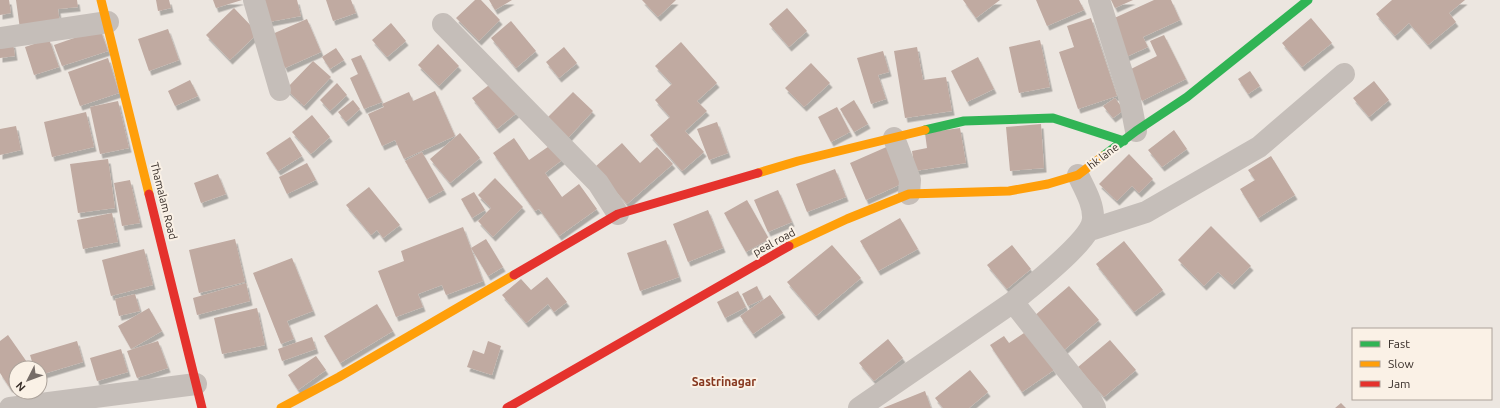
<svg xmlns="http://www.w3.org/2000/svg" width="1500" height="408" font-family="Ubuntu,sans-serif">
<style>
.building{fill:#c0aaa1;filter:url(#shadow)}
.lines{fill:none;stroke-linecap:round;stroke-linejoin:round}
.street{stroke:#c5beb9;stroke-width:22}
.fast{stroke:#30b455;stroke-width:9}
.slow{stroke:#ff9f0a;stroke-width:9}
.jam{stroke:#e5322d;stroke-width:9}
.labels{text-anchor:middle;stroke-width:4;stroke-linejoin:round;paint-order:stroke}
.street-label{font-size:11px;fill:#362c27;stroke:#faf1e6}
.neighbourhood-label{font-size:12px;font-weight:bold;fill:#86371e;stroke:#faf1e6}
</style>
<defs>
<filter id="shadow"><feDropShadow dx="2.5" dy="4.5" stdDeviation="0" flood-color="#0004"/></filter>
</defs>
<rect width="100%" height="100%" fill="#ece6e0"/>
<path class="building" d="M0 0H9L11 13 0 15Z
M16 0H77L78 7 58 9 60 24 20 29Z
M156 0H169L171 8 158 11Z
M213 0H242L216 8Z
M264 0H297L301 16 269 22Z
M326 0H351L356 13 333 21Z
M475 0H481L500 20 479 41 456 18Z
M489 0H512L495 10Z
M642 0H676L658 17Z
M963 0H1000L976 18Z
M1036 0H1079L1084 10 1047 26Z
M1111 0H1133L1115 8Z
M1154 0H1171L1180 20 1143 37 1148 47 1126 57 1110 20Z
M1392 0H1465L1449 13 1456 22 1428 45 1409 23 1395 36 1376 14Z
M234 8 258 33 230 60 206 35Z
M787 8 807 31 789 47 769 24Z
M1091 18 1117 96 1078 109 1059 52 1074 47 1067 26Z
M1311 18 1332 43 1302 67 1282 43Z
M307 19 321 52 285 68 270 35Z
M511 21 536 51 516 68 491 38Z
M391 23 406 41 387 57 372 40Z
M100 29 108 51 62 66 54 45Z
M168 29 179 60 149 71 138 39Z
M1164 35 1186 79 1142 101 1127 71 1157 56 1150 41Z
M49 39 59 67 34 75 25 47Z
M1040 40 1050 87 1019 93 1009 47Z
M681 42 717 83 697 101 707 111 685 131 704 152 682 171 650 135 670 117 655 100 672 84 655 66Z
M13 43 15 56 0 58V45Z
M438 44 459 66 439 86 418 65Z
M564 47 577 63 559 78 546 62Z
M917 47 923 80 946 77 952 111 905 118 894 51Z
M336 48 344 60 330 69 322 57Z
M883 51 889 72 878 75 886 99 871 104 857 58Z
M361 55 382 102 364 109 350 78 358 74 351 59Z
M978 57 994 89 967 102 951 71Z
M108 58 119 93 80 106 68 72Z
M313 61 331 77 304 106 286 89Z
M811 63 830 83 804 107 785 88Z
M1250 71 1260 86 1248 94 1238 79Z
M190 80 198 96 175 106 168 91Z
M1374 81 1389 100 1369 117 1353 98Z
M493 82 518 112 497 129 472 98Z
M337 83 347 95 330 111 320 100Z
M435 91 455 136 404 159 395 140 382 146 368 114 384 107 382 104 409 92 413 101Z
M573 92 593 111 568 138 547 118Z
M1115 98 1124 110 1113 118 1103 106Z
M353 100 360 109 346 122 338 112Z
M854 100 868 124 854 132 840 109Z
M118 101 129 148 100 154 90 107Z
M837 107 850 132 831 142 818 117Z
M86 112 94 147 52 157 44 122Z
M312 115 330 137 311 154 292 132Z
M717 122 728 153 709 160 697 129Z
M1041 124 1044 168 1010 171 1006 127Z
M16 126 21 150 0 155V129Z
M960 128 966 163 915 171 912 151 927 148 925 133Z
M1174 130 1187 149 1162 167 1148 150Z
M460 133 480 158 450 183 430 159Z
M290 137 302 156 278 171 266 153Z
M514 138 529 160 555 142 566 157 545 173 562 197 579 184 597 209 559 236 539 209 535 211 493 153Z
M622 143 640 163 657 147 673 164 627 204 595 167Z
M891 145 908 181 866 200 850 163Z
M422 152 444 190 427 199 405 161Z
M1129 154 1153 179 1139 193 1132 186 1117 201 1099 184Z
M1271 156 1295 195 1258 218 1240 189 1255 180 1248 170Z
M108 159 115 208 78 213 70 164Z
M307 163 316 180 287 194 279 177Z
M835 169 846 197 807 212 796 184Z
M218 174 226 194 201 203 194 183Z
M495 178 523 207 493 237 478 221 491 208 478 195Z
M130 180 140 223 122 226 114 183Z
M369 187 400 225 383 238 377 230 371 235 346 205Z
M778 190 792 222 768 232 754 200Z
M474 192 485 210 472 218 461 199Z
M747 200 769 239 746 252 724 213Z
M708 210 723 248 688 262 673 224Z
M112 213 118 242 83 249 77 220Z
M900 218 918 249 878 271 860 241Z
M1211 226 1251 266 1232 285 1218 272 1204 286 1178 260Z
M463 227 483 281 446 295 442 285 418 294 423 307 396 317 378 271 404 261 401 251Z
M235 239 245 282 199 293 189 250Z
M486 239 503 267 488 276 471 248Z
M666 240 679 277 640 291 627 253Z
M1124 241 1163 290 1134 312 1096 264Z
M832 245 861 278 816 316 787 282Z
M1012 245 1031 269 1007 289 987 265Z
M144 249 153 285 111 296 102 260Z
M292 258 313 311 287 321 294 339 281 344 253 273Z
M547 277 567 302 554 312 548 304 526 323 502 295 521 279 531 290Z
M246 283 250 301 197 315 193 298Z
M757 286 763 299 748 306 742 294Z
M1069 286 1099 320 1063 351 1033 317Z
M738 291 746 307 725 318 717 302Z
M135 294 140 311 119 316 115 299Z
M770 295 783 313 753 334 740 316Z
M377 304 393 331 340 363 324 336Z
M149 308 162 331 131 349 118 326Z
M257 308 265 345 222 354 214 318Z
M1027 331 1054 370 1022 392 990 345 1004 336 1009 343Z
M8 335 31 368H16V384L10 388 0 373V341Z
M312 337 316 349 282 361 278 349Z
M888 339 903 358 874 381 859 363Z
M1110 340 1136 370 1104 397 1078 367Z
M77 341 83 362 40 375V368H34L30 355Z
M158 341 168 368 137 378 127 351Z
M488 341 501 346 492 375 467 367 473 350 484 354Z
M121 349 128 372 97 381 90 358Z
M316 356 326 370 298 390 288 375Z
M970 370 988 392 969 408H943L935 398Z
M925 391 931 408H883Z
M1341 403 1346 408H1335Z"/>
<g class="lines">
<path class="street" d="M254 0 280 90
M1099 0 1129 95 1136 131
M443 24 598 183 618 214
M0 38 108 22
M894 138 910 180 909 194
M1078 175C1084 188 1094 204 1093 219 1092 240 1030 287 1013 302L1091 400 1095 408
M1090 230 1146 212 1259 147 1344 74
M10 408 196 384
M859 408 1013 302"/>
<path class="fast" d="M925 130 964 121 1053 118 1124 141
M1103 156 1136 131 1187 97 1308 0"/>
<path class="slow" d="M101 0 149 194
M758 173 798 161 925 130
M789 246 847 219 909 194 1009 191 1048 184 1078 175 1103 156
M281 408 339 377 514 275"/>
<path class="jam" d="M149 194 202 408
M514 275 618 214 758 173
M507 408 789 246"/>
</g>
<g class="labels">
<g class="street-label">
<text transform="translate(1103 156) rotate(-37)" y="4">hk lane</text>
<text transform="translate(164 201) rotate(76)" y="4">Thamalam Road</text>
<text transform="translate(774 242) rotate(-28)" y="4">peal road</text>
</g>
<g class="neighbourhood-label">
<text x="724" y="386">Sastrinagar</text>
</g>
</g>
<rect x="1352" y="328" width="140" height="72" fill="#faf1e6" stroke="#aca29a"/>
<rect x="1360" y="341" width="20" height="6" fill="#30b455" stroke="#aca29a"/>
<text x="1388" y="348" font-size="12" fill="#362c27">Fast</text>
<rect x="1360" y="361" width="20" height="6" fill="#ff9f0a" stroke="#aca29a"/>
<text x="1388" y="368" font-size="12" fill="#362c27">Slow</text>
<rect x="1360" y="381" width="20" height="6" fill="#e5322d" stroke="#aca29a"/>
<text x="1388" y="388" font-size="12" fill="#362c27">Jam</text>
<g transform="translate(28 380) rotate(228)"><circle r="19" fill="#faf1e6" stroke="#aca29a"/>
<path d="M0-3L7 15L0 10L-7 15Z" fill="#766d68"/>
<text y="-6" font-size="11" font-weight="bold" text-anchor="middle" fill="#362c27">N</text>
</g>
</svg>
